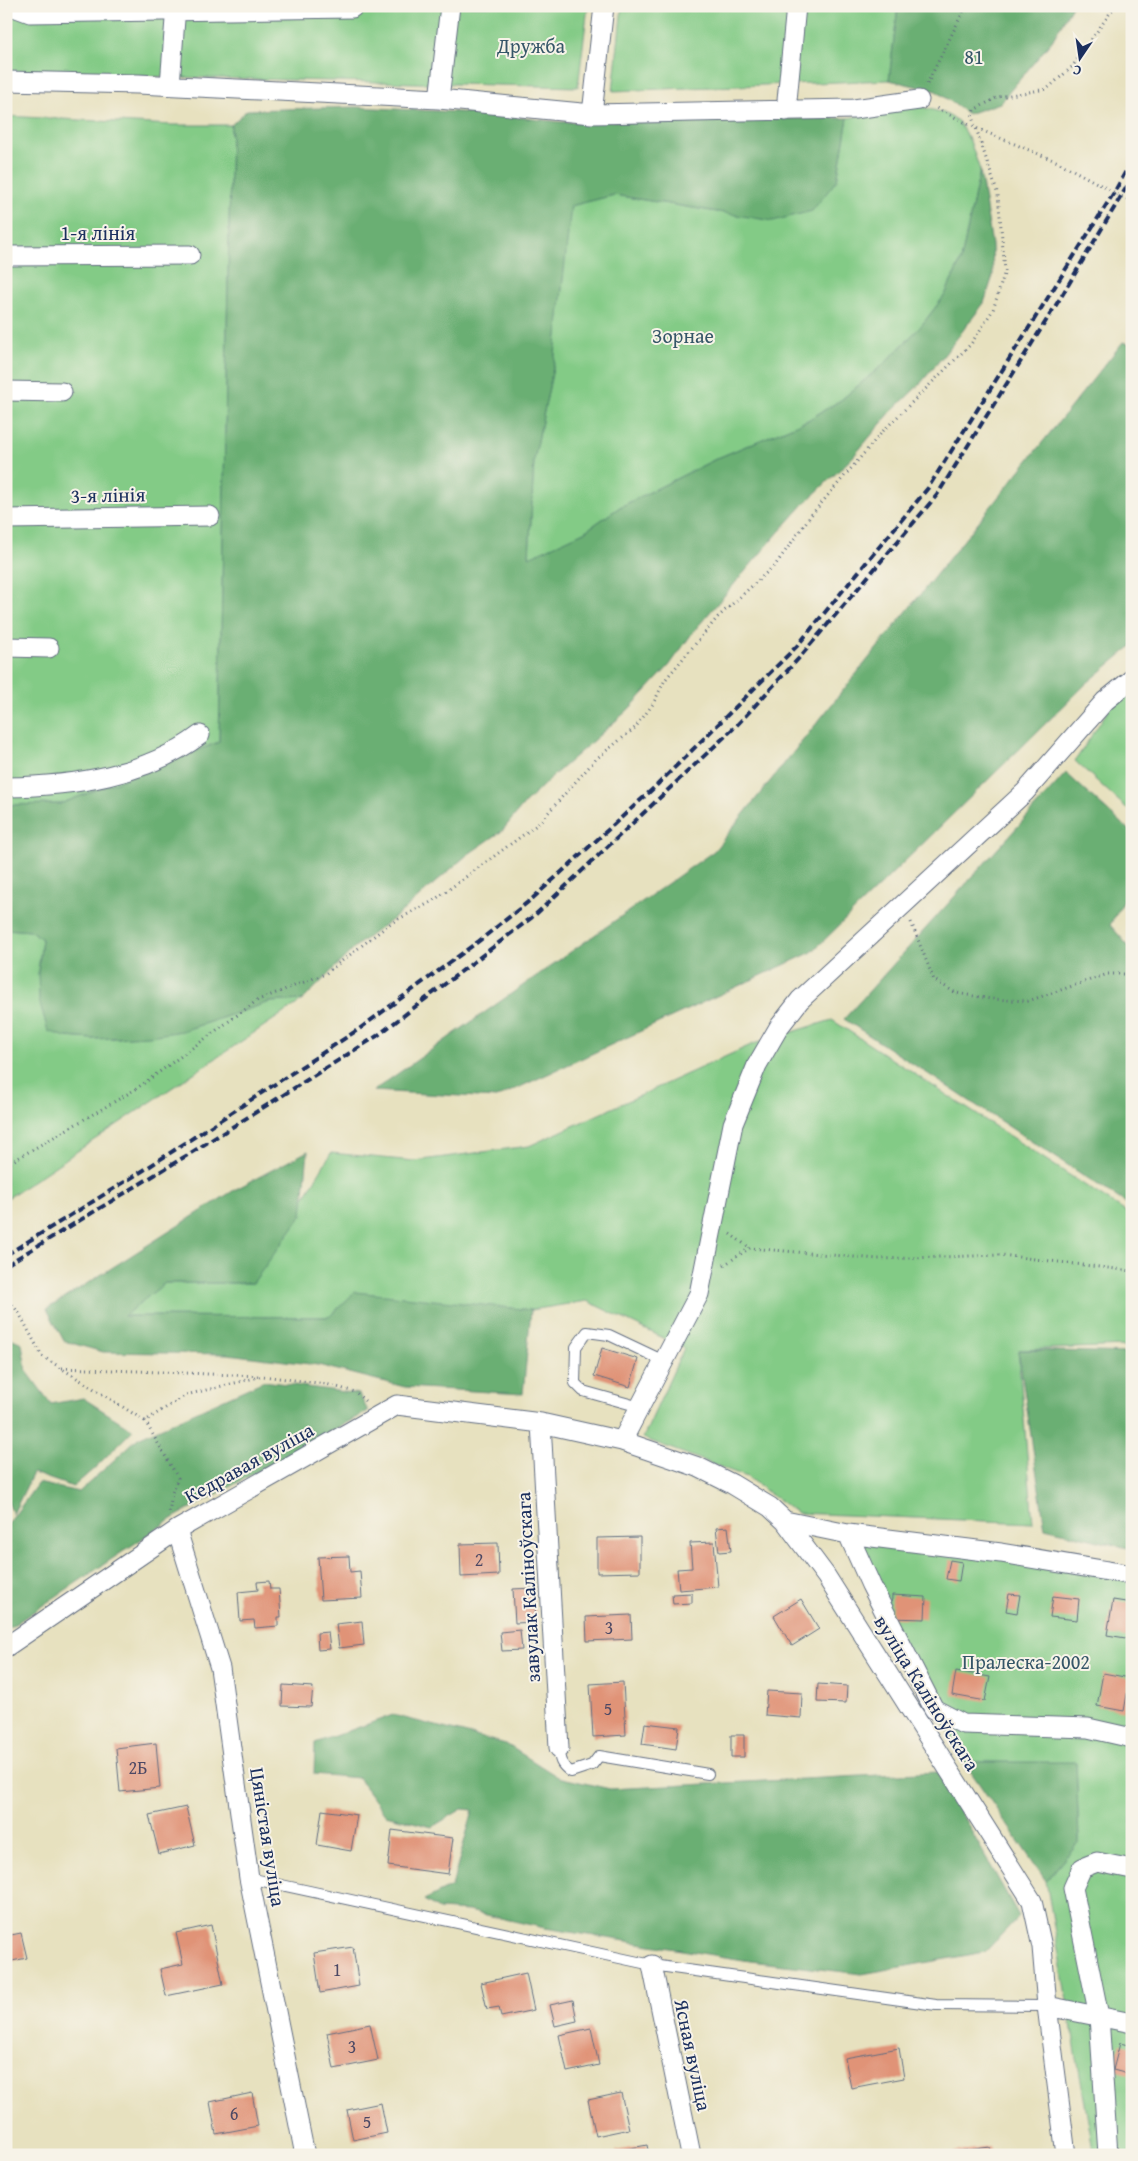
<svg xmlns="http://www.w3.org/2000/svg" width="1138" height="2161" font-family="'Gentium Book Plus',serif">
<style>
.green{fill:#83cb86;stroke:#4f7d72}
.forest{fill:#6aaf73;stroke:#426f68}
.building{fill:#e09377}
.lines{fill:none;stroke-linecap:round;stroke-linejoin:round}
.lane-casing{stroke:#626d80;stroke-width:12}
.street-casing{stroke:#626d80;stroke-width:21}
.path{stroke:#626d80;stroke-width:3;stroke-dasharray:1 4;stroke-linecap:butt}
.lane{stroke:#fff;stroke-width:10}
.street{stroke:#fff;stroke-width:19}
.rail{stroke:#1b2f5e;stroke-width:4;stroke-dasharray:8 4;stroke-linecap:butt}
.labels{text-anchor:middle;stroke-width:4;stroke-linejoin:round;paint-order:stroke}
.number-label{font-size:18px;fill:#4c4864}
.park-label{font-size:20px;fill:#355668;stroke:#f7f3e8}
.street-label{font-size:20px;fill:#1b2f5e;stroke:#f7f3e8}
</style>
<rect width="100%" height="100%" fill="#f7f3e8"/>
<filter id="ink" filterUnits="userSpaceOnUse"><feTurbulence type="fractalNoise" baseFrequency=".02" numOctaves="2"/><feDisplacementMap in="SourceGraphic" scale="10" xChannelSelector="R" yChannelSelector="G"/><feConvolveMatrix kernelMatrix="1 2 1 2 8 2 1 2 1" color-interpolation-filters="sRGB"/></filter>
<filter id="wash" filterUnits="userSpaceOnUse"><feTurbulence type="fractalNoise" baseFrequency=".0096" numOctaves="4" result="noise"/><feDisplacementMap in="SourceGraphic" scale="20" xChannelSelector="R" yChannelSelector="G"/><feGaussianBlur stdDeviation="1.12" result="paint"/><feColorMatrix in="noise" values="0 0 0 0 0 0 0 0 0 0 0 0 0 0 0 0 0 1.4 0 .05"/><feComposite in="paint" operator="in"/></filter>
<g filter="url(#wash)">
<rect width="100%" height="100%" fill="#e7e1bf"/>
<path class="green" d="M6 6H588L578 87 6 73Z
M622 6H898L889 80 613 91Z
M915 105 944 113 958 121 970 141 980 170 961 260 945 295 921 326 885 363 841 400 808 420 720 457 620 507 584 532 529 558 534 460 554 363 570 206 614 195 717 212 837 180 848 118Z
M6 116 172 125H231L219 742 60 804 6 805Z
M1132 688V813L1075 761 1111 706Z
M6 929 31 931 42 939 38 973 66 1037 93 1039 119 1038 182 1031 270 1002 303 1000 6 1199Z
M832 1020 1132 1216V1340L1126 1346 1018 1350 1033 1523 797 1513 747 1477 643 1438 684 1348 587 1301 531 1310 455 1303 329 1317 123 1316 165 1283H253L331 1153 414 1161 529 1146 753 1044Z
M848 1534 1132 1578V2155H1094L1046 1881 1079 1841 1076 1763 964 1762Z"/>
<path class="forest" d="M898 6H1072L1052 41 1000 103 968 114 936 91 889 80Z
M355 107 478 113 561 122 848 118 837 180 812 211 773 221 614 195 571 206 554 363 534 460 529 557 584 532 620 507 720 457 808 420 841 400 885 363 921 326 945 295 961 260 980 170 992 245 993 276 984 303 944 355 920 384 890 413 852 458 804 504 778 533 693 632 669 666 628 710 555 774 525 803 502 831 467 855 398 915 356 946 303 1000 270 1002 182 1031 149 1036 93 1039 66 1037 48 1031 39 1000 38 973 42 939 31 931 6 929V805L60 804 219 742 231 125 247 110Z
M1123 342 1132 345V646L1087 683 812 952 496 1098 373 1091 714 851Z
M1066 773 1132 833V887L1110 925 1132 950V1207L844 1019Z
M308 1151 302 1215 253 1283H165L124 1316 329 1317 355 1292 531 1310 523 1394 405 1387 318 1365 227 1354 103 1352 64 1341 47 1309 236 1189Z
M6 1336 22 1343 26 1370 51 1404 83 1398 133 1430 96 1467 73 1487 33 1473 13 1514 6 1498V1436L9 1430 6 1422Z
M1018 1350 1132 1353V1549L1045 1528Z
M264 1381 359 1394 368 1411 173 1518 6 1630V1527L38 1483 79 1492 138 1438Z
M393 1715 506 1744 558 1777 610 1789 938 1772 1019 1916 985 1952 862 1974 750 1961 545 1928 469 1911 439 1909 424 1900 452 1886 473 1810 462 1809 432 1827 386 1815 358 1778 314 1774 315 1743Z
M964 1762H1076L1079 1841 1046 1881Z"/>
<g id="blocks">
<path class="building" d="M602 1348 638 1359 630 1387 594 1376Z
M728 1527 731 1551 719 1552 716 1528Z
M640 1537V1572L597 1573V1538Z
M714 1542 718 1587 679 1590 677 1569 692 1568 690 1543Z
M498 1543 499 1575 461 1577 460 1544Z
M349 1556 350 1572 360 1571 362 1598 321 1600 318 1557Z
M950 1560 962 1562 959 1581 946 1579Z
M269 1581 270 1589H279L281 1617H278V1626L255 1628 254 1620 240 1621 238 1592 258 1590 257 1582Z
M534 1588 536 1622 515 1623 513 1589Z
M692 1593V1603L673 1604 672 1594Z
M1009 1594 1020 1595 1017 1613 1006 1611Z
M892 1595 926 1597 925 1619 891 1618Z
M1053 1596 1079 1599 1077 1620 1050 1617Z
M801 1599 819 1629 792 1646 774 1616Z
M1113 1600 1132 1603V1639L1107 1635Z
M631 1615 632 1639 587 1641 586 1617Z
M362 1621 364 1645 339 1648 336 1624Z
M520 1630 522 1650 502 1651 500 1632Z
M328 1632 330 1649 318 1650 317 1633Z
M956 1671 990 1677 985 1701 952 1695Z
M1103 1673 1130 1678 1124 1711 1097 1706Z
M623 1682 626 1735 593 1737 590 1684Z
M818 1684 847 1686 846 1703 817 1702Z
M283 1685 313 1687 311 1707 282 1706Z
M767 1691 802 1693 801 1718 765 1715Z
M645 1723 679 1727 676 1749 642 1744Z
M731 1735H744V1757H731Z
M156 1743 160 1788 120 1792 116 1748Z
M186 1807 195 1845 159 1854 149 1815Z
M322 1810 357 1815 351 1851 317 1845Z
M392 1830 453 1838 448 1874 388 1866Z
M211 1925 223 1984 166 1996 160 1969 183 1964 176 1933Z
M21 1933 27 1958 7 1962 6 1936Z
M353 1947 359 1986 320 1993 314 1953Z
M526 1973 534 2010 501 2017 499 2007 487 2009 481 1983Z
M573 2000 577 2021 555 2026 550 2005Z
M370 2024 378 2060 334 2069 327 2033Z
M591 2028 599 2065 567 2072 559 2035Z
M1120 2043 1132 2046V2075L1113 2070Z
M899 2048 904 2078 851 2088 845 2058Z
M252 2093 258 2126 216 2134 210 2102Z
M621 2093 629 2129 596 2136 588 2100Z
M381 2103 387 2133 353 2140 347 2110Z
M647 2145 649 2155H617L616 2151Z
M990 2147 992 2155H955L954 2152Z"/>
</g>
</g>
<g filter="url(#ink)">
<use href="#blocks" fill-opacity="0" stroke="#626d80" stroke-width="1"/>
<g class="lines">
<g class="lane-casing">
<path id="lane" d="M640 1407 583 1391 575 1383 576 1347 587 1332 609 1335 664 1361
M559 1748C559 1760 561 1765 571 1772L592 1765 599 1756 708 1774
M249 1878 652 1965 936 2005 1047 2006"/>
</g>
<g class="street-casing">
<path id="street" d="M11 6 30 13 352 8 354 6
M6 81 138 84 439 99 592 114 854 109 919 100
M170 85 176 6
M439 99 450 6
M786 111 796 6
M592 114 604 6
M6 256 190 255
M6 391 62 392
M6 519 210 516
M6 647 49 648
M6 787C73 786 146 776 200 735
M541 1423 559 1748
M622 1441 699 1294 733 1124 757 1065 779 1027 800 1000 1025 792 1105 701 1132 679
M785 1521 848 1534 1001 1553 1132 1575
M177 1530 220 1668 249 1878 305 2155
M848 1534 871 1585 934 1709 963 1724 1088 1728 1132 1738
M6 1647 177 1530 397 1405 541 1423 622 1441 698 1467 732 1484 770 1507 785 1521 826 1576 1032 1901 1042 1947 1047 2006 1066 2155
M652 1965 691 2155
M1047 2006 1132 2023
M1108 2155 1099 2016 1073 1888 1082 1868 1097 1862 1132 1869"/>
</g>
<path class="path" d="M1115 6 1072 67 1047 89 998 97 974 110 972 117 976 128 1058 162 1132 202
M927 84 966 6
M911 922 934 980 956 993 991 999 1028 1001 1108 974H1127L1132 976
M6 1165 136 1089 258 1000 325 974 391 923 433 901 538 824 596 759 635 728 653 704 665 680 718 617 776 564 812 514 884 430 971 344 993 310 1005 271 998 195 976 128 934 107
M730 1234 750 1248
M724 1265 750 1248 878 1259 1002 1255 1132 1271
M6 1297 19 1313 42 1356 145 1421 186 1395 263 1376 326 1384 355 1392 365 1401
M62 1368 258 1376
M145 1421 178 1478 172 1493 169 1513"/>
<use href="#lane" class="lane"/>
<use href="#street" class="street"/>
<path class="rail" d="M6 1255 144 1170 359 1029 479 941 533 898 655 787 797 646 928 488 1115 191 1132 160
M6 1265 186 1156 377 1036 535 915 736 726 800 657 937 495 1061 297 1132 178"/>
</g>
</g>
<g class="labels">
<g class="number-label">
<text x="479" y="1566">2</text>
<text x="609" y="1634">3</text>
<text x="608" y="1715">5</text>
<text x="138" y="1774">2Б</text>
<text x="337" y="1976">1</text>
<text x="352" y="2053">3</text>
<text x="234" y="2120">6</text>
<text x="367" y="2128">5</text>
</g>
<g class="park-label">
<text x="531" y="53">Дружба</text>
<text x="974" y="64">81</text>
<text x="683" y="343">Зорнае</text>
<text x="1026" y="1669">Пралеска-2002</text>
</g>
<g class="street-label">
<text x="98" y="240">1-я лінія</text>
<text transform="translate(108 495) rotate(-1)" y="7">3-я лінія</text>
<text transform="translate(249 1463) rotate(-29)" y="7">Кедравая вуліца</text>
<text transform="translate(528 1587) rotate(-93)" y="7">завулак Каліноўскага</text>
<text transform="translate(927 1693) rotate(58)" y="7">вуліца Каліноўскага</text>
<text transform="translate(268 1837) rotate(81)" y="7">Цяністая вуліца</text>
<text transform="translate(693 2055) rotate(78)" y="7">Ясная вуліца</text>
</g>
</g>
<rect width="1138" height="2161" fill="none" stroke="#f7f3e8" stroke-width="25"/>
<g transform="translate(1080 58) rotate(193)" stroke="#f7f3e8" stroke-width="4" paint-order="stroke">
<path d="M0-4L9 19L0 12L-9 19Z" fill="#1b2f5e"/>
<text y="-8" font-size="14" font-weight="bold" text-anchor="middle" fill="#1b2f5e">С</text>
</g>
</svg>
